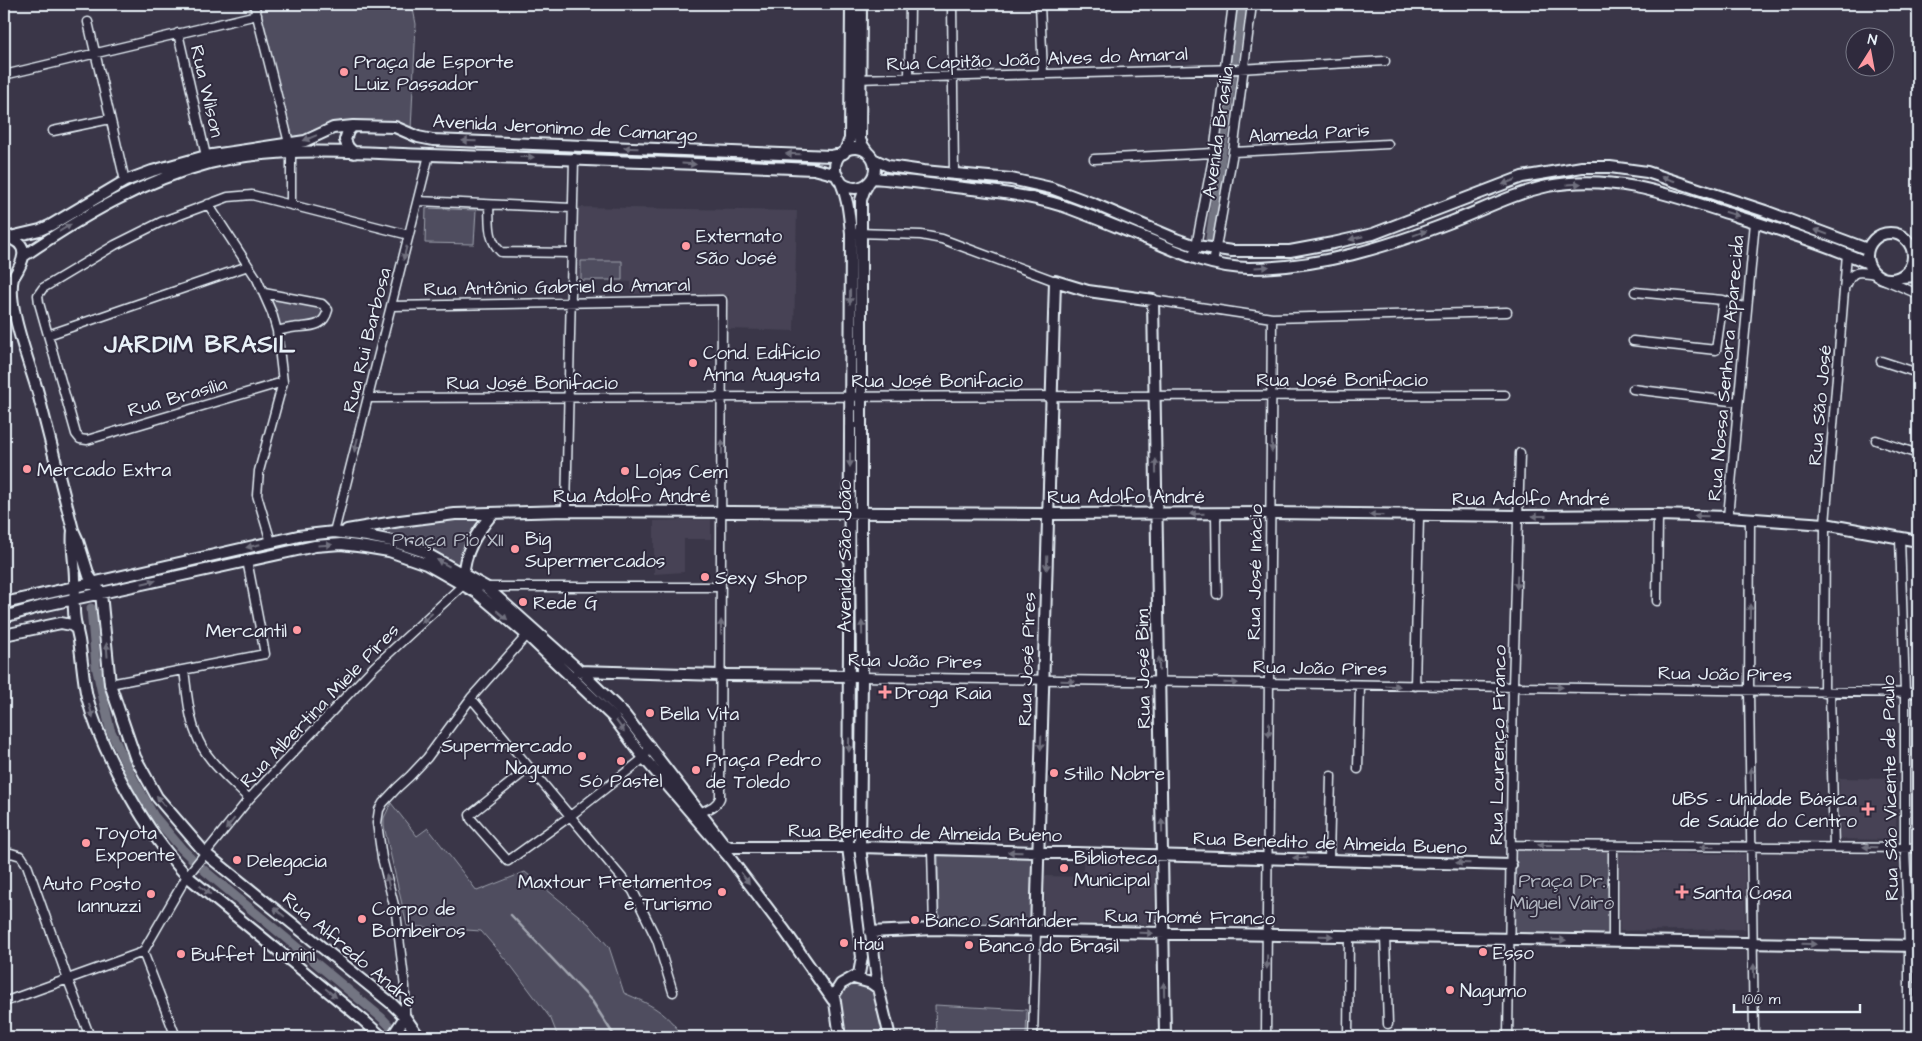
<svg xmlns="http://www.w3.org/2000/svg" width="1922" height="1041" font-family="'Architects Daughter',sans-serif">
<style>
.built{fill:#464354}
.green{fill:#504e5f;stroke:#9ca0ac}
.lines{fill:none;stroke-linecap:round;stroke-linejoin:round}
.stream{stroke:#a2a6b1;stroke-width:2.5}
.canal{stroke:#737482;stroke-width:9}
.street-casing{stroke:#e8f1f8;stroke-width:11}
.secondary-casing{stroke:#e8f1f8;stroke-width:14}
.street{stroke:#2f2a3d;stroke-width:8}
.secondary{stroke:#2f2a3d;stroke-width:10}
.oneway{fill:#70707e}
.poi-dot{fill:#ff9aa2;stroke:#2f2a3d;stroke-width:2}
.labels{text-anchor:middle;stroke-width:4;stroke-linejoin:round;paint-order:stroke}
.street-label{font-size:19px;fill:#e8f1f8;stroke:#2f2a3d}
.poi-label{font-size:19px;fill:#e8f1f8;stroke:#2f2a3d;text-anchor:start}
.park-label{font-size:19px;fill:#b3b8c2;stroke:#2f2a3d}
.district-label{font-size:24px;font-weight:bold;letter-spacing:1px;fill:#e8f1f8;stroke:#2f2a3d}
</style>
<rect width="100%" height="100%" fill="#3a3648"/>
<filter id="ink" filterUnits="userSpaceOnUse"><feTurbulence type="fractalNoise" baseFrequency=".02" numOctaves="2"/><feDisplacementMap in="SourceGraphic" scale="10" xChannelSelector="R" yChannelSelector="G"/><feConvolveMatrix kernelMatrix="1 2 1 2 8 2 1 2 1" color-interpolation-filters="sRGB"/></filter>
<g filter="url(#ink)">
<path class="built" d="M577 207 797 211 794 331 728 329 729 296 631 294V282L575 281Z
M711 519V539H684V572L654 574V521Z
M1839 778 1897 779 1896 840 1840 839Z
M1619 853 1745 854V929L1620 931Z
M1083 860H1154L1155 924 1045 923V876L1083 877Z"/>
<path class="green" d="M258 4H412L416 24 411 130 396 122 353 121 332 124 303 138 291 140Z
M426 208 476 210 474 244 425 243Z
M581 261H622V280H581Z
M266 295 321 305 324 316 321 321 278 329Z
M490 515 463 571 422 550 344 532Z
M391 803 417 836 428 828 477 891 525 872 589 924 609 947 624 993C650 1004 667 1012 683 1037H558L551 1019 512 967 481 931 407 926 384 826V818Z
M1513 847 1611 848 1610 936H1514Z
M938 855 1032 857 1031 924H939Z
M849 981 876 988 886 1037H842L837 990Z
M935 1005 1027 1010 1026 1037H936Z"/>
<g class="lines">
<path class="stream" d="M511 915 592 1001 615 1037"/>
<path class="canal" d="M1210 239 1242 4
M91 608 96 666 110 729 132 777 154 816 182 849 205 871 382 1018 400 1037"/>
<g class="street-casing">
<path id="street" d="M254 4 289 143
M952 4 954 173
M1040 4 1043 74
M88 22 125 181
M178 33 206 156
M4 75 257 15
M909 77 910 4
M855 79 1239 69 1385 61
M53 131 110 119
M291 152V205
M1233 152 1388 144
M1094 159 1214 153
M418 201 572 208
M208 204 257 279 272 313 277 331 283 382 259 471 257 495 271 542
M489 205C490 222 487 239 501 252L571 253
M857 233 921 235 942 239 1055 281
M1195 251 1214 153 1233 4
M1213 264 1233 152 1252 4
M1883 279 1918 294
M1847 284C1853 268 1861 272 1875 274
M1635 292 1723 300 1747 308
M264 293 322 304 328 310C324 325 315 326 301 327 293 327 285 329 277 331
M1153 300 1272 318 1507 312
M391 306 722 300 720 798C715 809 706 809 695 815
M48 335 248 266
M1633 341 1716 350 1723 300
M1881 361 1918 373
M283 382 87 440 80 439 76 434 39 303 38 295 43 288 115 245 161 222 228 197 252 195 409 235
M1633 389 1738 402
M368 398 1505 395
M1876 440 1918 454
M566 511 574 158
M1216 514 1217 594
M1728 517 1755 222
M1750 520 1749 691 1754 1037
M334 532 429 155
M1900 538 1905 693V847L1909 945V1037
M486 587H721
M1657 601 1658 515
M184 670C187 691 188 714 196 734 205 760 231 780 249 799
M862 677 1918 693
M110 684 265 654 247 560
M1415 686 1419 516
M1824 693 1825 524 1847 254
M1830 693 1834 846
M471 698 633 891 657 940 673 992
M529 768 470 815 471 819 508 861 569 817 644 758 650 745
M1358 769 1360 685
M1512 845 1918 848
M932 849 934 929
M4 856 11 853 21 856 27 865 68 980 90 1037
M1329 859 1331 776
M1385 937 1388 1024
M1613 941V846
M143 952 187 876 249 799 374 667 463 585
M143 952 176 1037
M4 1002 143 952
M405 1017V987L396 913 382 858 377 823 379 810 383 803 397 788 410 776 427 758 471 698 529 633
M1033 1037 1036 931
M1266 1037 1272 318
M1348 1037 1349 936
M1508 1037 1513 686 1520 453"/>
</g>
<g class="secondary-casing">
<path id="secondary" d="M861 4 860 140 863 146 868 153
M353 126 348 131 345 140 348 147 354 153
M835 168a20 20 0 1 1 40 0a20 20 0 1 1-40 0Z
M844 153 850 139 851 4
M873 159 888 166 923 171 1011 179 1051 188 1094 204 1176 239 1196 246 1232 251H1290L1333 243 1373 234 1522 177 1582 167H1610L1647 172 1765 211 1867 249
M873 178C900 180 928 184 955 187 992 191 1028 195 1063 206 1094 217 1124 230 1155 242 1185 255 1215 268 1249 268 1319 268 1386 247 1451 222 1482 210 1515 193 1548 186 1614 173 1674 196 1736 216 1780 230 1825 244 1868 263
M868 184 864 191 861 200V528L862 677 860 847 878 988 890 1037
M1867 256a23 23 0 1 1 46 0a23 23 0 1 1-46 0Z
M10 237 40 230 51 225 125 181 152 171 206 156 305 141 333 128 353 126 395 127 418 137 433 140 831 156 842 154
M25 255C83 216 141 181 210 163 281 145 358 153 430 155 558 159 686 163 814 169L837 175
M1901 277 1918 276
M13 278C6 305 30 364 38 393 50 439 61 484 73 530 71 547 75 563 75 580 76 590 73 600 74 610 74 620 77 630 79 640 82 659 83 679 87 697 102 755 147 833 187 876L363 1020 382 1037
M4 281 13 278C23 263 32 244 8 238
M73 530 78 541 89 576 101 593 110 684 135 757 157 797 206 854 391 1003 405 1017 419 1037
M347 530 400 521 455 514 566 511 1048 514 1271 513 1519 516 1658 515 1728 517 1825 524 1918 541
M463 579C464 552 476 533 493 513
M4 603 298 536 334 532 367 536 392 541 422 551 486 587 580 671 624 714 724 844 730 847H860L1511 865
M4 617 42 606 315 546 341 544 365 547 389 551 426 564 477 593 528 636 614 718 644 758 729 857 785 931 833 1000
M4 635 61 623 71 625 77 629
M578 671 720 675 856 676
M1036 931 1055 281 1088 291 1153 300 1165 1037
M870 932 934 929 1918 946
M854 978 871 983 878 988
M392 1037 405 1017
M840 1037 834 995 841 984 859 974 862 957 848 847 851 233C849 214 848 198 840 180"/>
</g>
<use href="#street" class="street"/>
<use href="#secondary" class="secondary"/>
</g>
<defs><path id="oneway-solid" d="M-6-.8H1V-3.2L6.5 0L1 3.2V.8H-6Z" transform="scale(1.25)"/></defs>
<g class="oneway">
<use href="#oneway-solid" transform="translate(310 138) rotate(158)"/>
<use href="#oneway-solid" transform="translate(469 141) rotate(-178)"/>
<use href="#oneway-solid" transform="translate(631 148) rotate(-178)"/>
<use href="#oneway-solid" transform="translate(793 154) rotate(-178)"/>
<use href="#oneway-solid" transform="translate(527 157) rotate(1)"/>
<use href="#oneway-solid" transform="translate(689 164) rotate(3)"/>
<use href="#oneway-solid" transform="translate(1668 179) rotate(-162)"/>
<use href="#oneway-solid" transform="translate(1509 182) rotate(159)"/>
<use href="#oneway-solid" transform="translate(1574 184) rotate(-4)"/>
<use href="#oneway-solid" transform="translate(1732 214) rotate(17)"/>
<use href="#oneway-solid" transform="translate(65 228) rotate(-32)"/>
<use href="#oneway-solid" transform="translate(1821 232) rotate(-159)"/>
<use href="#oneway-solid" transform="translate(1420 233) rotate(-20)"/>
<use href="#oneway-solid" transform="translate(1356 238) rotate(166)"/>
<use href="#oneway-solid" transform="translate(405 253) rotate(104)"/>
<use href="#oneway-solid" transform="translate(1262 267) rotate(-4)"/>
<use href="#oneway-solid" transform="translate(850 297) rotate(90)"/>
<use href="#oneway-solid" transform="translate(356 445) rotate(104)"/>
<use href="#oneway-solid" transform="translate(1272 445) rotate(90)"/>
<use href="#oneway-solid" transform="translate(722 447) rotate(-89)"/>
<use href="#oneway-solid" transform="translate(850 460) rotate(90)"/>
<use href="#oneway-solid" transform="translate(1156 466) rotate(-91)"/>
<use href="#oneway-solid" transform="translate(1197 514) rotate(179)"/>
<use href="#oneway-solid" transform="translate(1376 515) rotate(-179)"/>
<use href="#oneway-solid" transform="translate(1539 516) rotate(180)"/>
<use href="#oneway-solid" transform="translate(1701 516) rotate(-178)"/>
<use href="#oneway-solid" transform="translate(325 545) rotate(-3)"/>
<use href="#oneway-solid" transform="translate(253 546) rotate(167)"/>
<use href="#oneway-solid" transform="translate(443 563) rotate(-151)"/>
<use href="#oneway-solid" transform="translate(1047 563) rotate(92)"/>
<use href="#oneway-solid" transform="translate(149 582) rotate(-13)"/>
<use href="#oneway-solid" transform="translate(1517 582) rotate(92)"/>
<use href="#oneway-solid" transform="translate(1750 611) rotate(-90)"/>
<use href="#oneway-solid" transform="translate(502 615) rotate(40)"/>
<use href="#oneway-solid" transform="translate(427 618) rotate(138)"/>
<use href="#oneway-solid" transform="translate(721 627) rotate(-89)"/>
<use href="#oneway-solid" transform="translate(862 628) rotate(-91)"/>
<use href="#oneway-solid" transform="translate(107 650) rotate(-94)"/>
<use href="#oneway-solid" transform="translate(1159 664) rotate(-91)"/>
<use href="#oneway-solid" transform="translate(1068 681) rotate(1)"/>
<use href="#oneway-solid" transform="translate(1231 683) rotate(1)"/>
<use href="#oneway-solid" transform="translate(1393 686) rotate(1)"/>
<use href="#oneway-solid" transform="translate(1556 687) rotate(1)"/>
<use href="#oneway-solid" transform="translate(91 711) rotate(74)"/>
<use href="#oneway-solid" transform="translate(620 726) rotate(54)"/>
<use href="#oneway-solid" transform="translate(1269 730) rotate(91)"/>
<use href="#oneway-solid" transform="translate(1041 743) rotate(92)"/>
<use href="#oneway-solid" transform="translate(849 745) rotate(91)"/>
<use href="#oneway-solid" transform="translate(1751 774) rotate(-91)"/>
<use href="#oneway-solid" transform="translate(161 801) rotate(-129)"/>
<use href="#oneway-solid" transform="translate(230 824) rotate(128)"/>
<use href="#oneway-solid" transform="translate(1162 826) rotate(-91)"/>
<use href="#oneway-solid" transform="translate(1545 845) rotate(-179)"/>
<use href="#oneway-solid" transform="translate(1707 847) rotate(179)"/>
<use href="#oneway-solid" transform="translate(1870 847) rotate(-179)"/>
<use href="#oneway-solid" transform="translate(1015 852) rotate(-178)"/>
<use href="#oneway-solid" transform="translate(1300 858) rotate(-178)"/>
<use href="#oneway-solid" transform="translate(1463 863) rotate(-178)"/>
<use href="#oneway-solid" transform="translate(745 878) rotate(52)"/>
<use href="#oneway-solid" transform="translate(388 882) rotate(-104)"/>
<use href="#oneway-solid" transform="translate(205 890) rotate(39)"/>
<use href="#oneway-solid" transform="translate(279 912) rotate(-141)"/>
<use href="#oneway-solid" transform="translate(1146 933) rotate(1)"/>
<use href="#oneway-solid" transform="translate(1326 936) rotate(2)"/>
<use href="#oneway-solid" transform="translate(1559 940) rotate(1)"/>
<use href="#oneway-solid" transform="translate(1809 944) rotate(1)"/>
<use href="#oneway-solid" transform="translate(1267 962) rotate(91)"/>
<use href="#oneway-solid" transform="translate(1754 971) rotate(-91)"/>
<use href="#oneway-solid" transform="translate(1164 989) rotate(-91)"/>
<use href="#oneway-solid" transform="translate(331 993) rotate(39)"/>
</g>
</g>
<g class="poi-dot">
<circle cx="344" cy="72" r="5"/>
<circle cx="686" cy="246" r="5"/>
<circle cx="693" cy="363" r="5"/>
<circle cx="27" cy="469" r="5"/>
<circle cx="625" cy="471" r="5"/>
<circle cx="515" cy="549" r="5"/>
<circle cx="705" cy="577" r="5"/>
<circle cx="523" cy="602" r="5"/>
<circle cx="297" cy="630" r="5"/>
<path d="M882.5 684.5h5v5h5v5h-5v5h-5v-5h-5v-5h5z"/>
<circle cx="650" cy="713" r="5"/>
<circle cx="582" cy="756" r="5"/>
<circle cx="621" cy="761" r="5"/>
<circle cx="696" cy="770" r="5"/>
<circle cx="1054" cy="773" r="5"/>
<path d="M1865.5 801.5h5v5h5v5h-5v5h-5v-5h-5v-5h5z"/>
<circle cx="86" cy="843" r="5"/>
<circle cx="237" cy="860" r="5"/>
<circle cx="1064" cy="868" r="5"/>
<circle cx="722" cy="892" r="5"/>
<path d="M1679.5 884.5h5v5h5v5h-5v5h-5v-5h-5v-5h5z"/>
<circle cx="151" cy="894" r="5"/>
<circle cx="362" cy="919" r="5"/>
<circle cx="915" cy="920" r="5"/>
<circle cx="844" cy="943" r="5"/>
<circle cx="969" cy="945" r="5"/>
<circle cx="1483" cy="952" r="5"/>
<circle cx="181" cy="954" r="5"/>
<circle cx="1450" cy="990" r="5"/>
</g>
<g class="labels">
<g class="street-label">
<text transform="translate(1037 58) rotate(-2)" y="7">Rua Capitão João Alves do Amaral</text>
<text transform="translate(208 91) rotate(77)" y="7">Rua Wilson</text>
<text transform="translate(565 127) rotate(3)" y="7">Avenida Jeronimo de Camargo</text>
<text transform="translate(1217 132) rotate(-82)" y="7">Avenida Brasília</text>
<text transform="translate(1309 132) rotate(-3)" y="7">Alameda Paris</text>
<text transform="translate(557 286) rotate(-1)" y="7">Rua Antônio Gabriel do Amaral</text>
<text transform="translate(366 340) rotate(-76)" y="7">Rua Rui Barbosa</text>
<text transform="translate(1725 368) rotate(-85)" y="7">Rua Nossa Senhora Aparecida</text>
<text x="1342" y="386">Rua José Bonifacio</text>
<text x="937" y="387">Rua José Bonifacio</text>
<text x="532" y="389">Rua José Bonifacio</text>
<text transform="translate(177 396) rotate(-16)" y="7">Rua Brasília</text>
<text transform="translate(1819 405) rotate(-85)" y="7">Rua São José</text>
<text x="632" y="502">Rua Adolfo André</text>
<text x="1126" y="503">Rua Adolfo André</text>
<text x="1531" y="505">Rua Adolfo André</text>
<text transform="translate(844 556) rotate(-90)" y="7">Avenida São João</text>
<text transform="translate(1254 572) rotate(-89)" y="7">Rua José Inácio</text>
<text transform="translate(1026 659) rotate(-88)" y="7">Rua José Pires</text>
<text transform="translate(915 660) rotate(1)" y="7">Rua João Pires</text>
<text transform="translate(1320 667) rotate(1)" y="7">Rua João Pires</text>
<text transform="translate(1142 669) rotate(-91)" y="7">Rua José Bim</text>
<text transform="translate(1725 673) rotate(1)" y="7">Rua João Pires</text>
<text transform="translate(319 705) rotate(-46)" y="7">Rua Albertina Miele Pires</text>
<text transform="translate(1497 745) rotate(-89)" y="7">Rua Lourenço Franco</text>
<text transform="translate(1889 788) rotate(-91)" y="7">Rua São Vicente de Paulo</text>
<text transform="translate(925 832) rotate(1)" y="7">Rua Benedito de Almeida Bueno</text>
<text transform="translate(1330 842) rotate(2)" y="7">Rua Benedito de Almeida Bueno</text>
<text transform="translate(1190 916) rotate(1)" y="7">Rua Thomé Franco</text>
<text transform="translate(350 949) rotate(40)" y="7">Rua Alfredo André</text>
</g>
<g class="poi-label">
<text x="354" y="68">Praça de Esporte<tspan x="354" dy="22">Luiz Passador</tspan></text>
<text x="696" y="242">Externato<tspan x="696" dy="22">São José</tspan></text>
<text x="703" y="359">Cond. Edifício<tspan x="703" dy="22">Anna Augusta</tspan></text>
<text x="37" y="476">Mercado Extra</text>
<text x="635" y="478">Lojas Cem</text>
<text x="525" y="545">Big<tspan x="525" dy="22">Supermercados</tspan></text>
<text x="715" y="584">Sexy Shop</text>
<text x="533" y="609">Rede G</text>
<text x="287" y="637" text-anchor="end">Mercantil</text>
<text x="895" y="699">Droga Raia</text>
<text x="660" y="720">Bella Vita</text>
<text x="572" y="752" text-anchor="end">Supermercado<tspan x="572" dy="22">Nagumo</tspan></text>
<text x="706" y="766">Praça Pedro<tspan x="706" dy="22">de Toledo</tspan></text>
<text x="1064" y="780">Stillo Nobre</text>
<text x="621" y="787" text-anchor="middle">Só Pastel</text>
<text x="1857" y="805" text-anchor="end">UBS - Unidade Básica<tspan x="1857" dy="22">de Saúde do Centro</tspan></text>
<text x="96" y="839">Toyota<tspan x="96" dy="22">Expoente</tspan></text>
<text x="1074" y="864">Biblioteca<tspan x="1074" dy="22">Municipal</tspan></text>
<text x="247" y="867">Delegacia</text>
<text x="712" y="888" text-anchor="end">Maxtour Fretamentos<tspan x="712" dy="22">e Turismo</tspan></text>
<text x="141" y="890" text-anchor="end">Auto Posto<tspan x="141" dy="22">Iannuzzi</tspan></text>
<text x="1693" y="899">Santa Casa</text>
<text x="372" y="915">Corpo de<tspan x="372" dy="22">Bombeiros</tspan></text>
<text x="925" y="927">Banco Santander</text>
<text x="854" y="950">Itaú</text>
<text x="979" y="952">Banco do Brasil</text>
<text x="1493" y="959">Esso</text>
<text x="191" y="961">Buffet Lumini</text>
<text x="1460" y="997">Nagumo</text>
</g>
<g class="park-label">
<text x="448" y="546">Praça Pio XII</text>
<text x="1562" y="887">Praça Dr.<tspan x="1562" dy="22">Miguel Vairo</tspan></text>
</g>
<g class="district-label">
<text x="200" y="352">JARDIM BRASIL</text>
</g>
</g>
<rect width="1922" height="1041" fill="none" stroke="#2f2a3d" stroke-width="20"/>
<rect x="10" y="10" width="1902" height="1021" fill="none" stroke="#e8f1f8" stroke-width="2" filter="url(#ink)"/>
<g transform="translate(1870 52) rotate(11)"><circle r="24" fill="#2f2a3d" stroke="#797a88"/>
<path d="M0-4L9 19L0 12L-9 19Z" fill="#ff9aa2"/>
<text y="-8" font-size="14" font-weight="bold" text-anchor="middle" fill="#e8f1f8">N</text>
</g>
<path d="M1734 1004v8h126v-8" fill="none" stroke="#e8f1f8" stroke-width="2.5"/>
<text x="1742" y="1004" font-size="15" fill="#e8f1f8" stroke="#2f2a3d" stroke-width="4" paint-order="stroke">100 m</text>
</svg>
